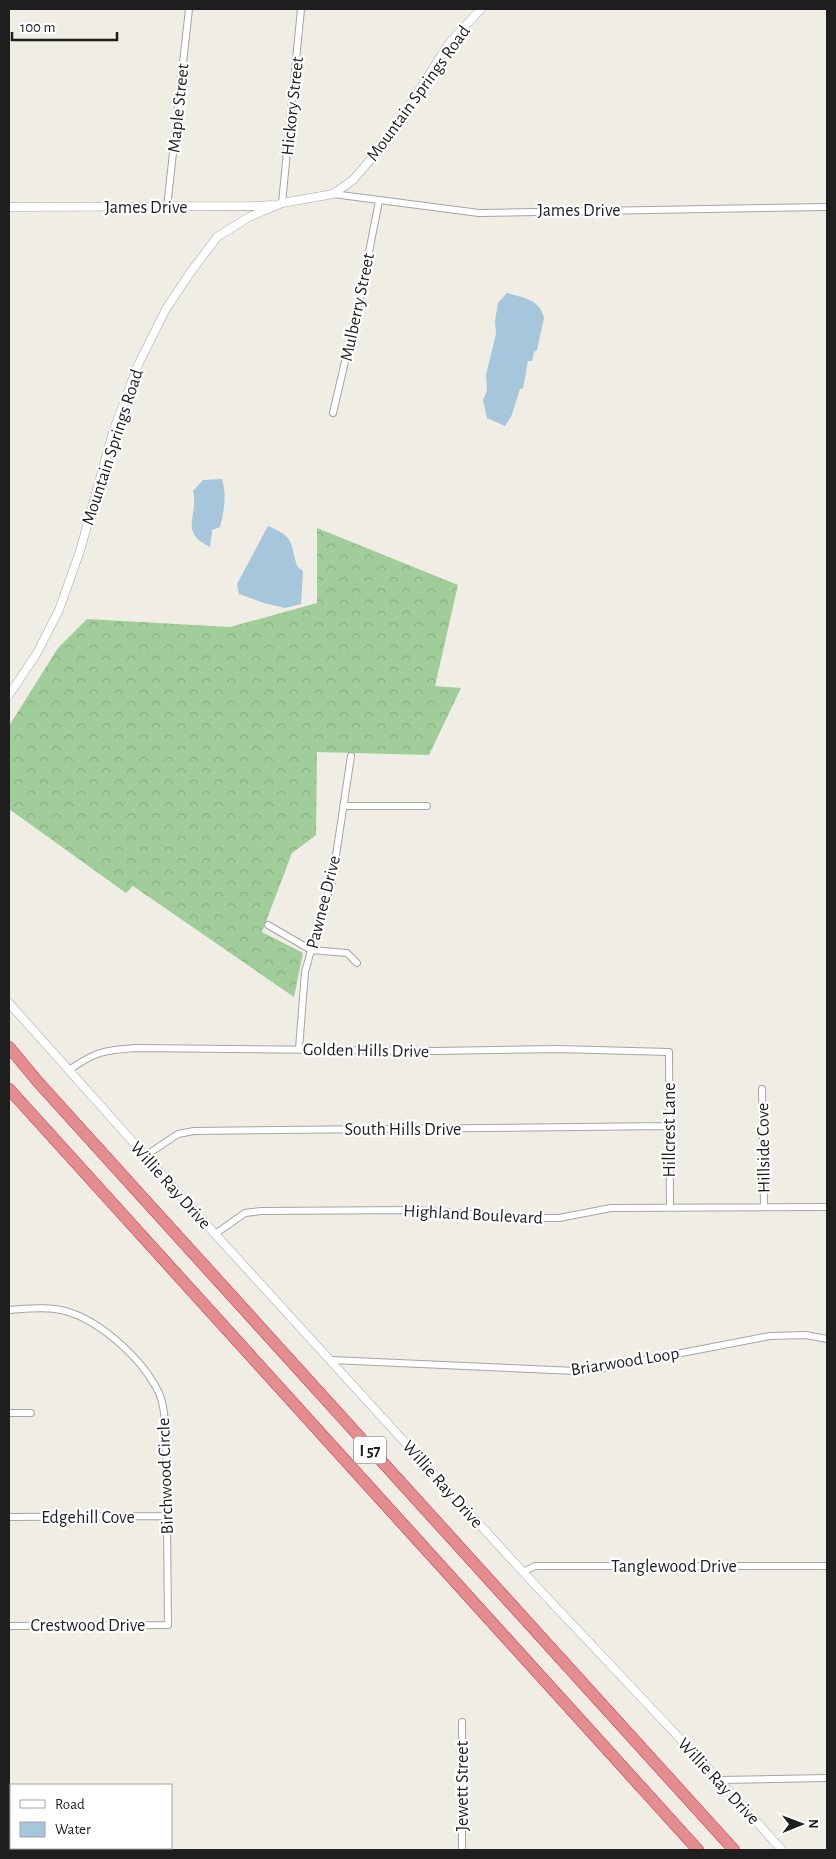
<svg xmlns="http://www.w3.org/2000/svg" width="836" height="1859" font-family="'Alegreya Sans',sans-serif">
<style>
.forest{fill:url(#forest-crowns)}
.water{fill:#a5c6db}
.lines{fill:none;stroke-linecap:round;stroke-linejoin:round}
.minor-casing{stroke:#a5a5a5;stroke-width:8}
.tertiary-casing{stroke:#a5a5a5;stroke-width:9}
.motorway-casing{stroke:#d52847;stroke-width:12}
.minor{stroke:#fff;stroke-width:6}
.tertiary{stroke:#fff;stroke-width:8}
.motorway{stroke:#e48d8f;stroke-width:11}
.labels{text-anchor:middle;stroke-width:4.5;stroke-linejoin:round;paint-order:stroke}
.shield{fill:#fff;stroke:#626262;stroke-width:1}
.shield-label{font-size:16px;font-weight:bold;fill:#1e1e1e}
.street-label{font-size:18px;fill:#1e1e1e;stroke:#fff}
</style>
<defs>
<pattern id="forest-crowns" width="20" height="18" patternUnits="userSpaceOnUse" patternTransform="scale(1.25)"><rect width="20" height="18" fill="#a0cd99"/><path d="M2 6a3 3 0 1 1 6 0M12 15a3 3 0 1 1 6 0" fill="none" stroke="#89b083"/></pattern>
</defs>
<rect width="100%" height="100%" fill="#efede4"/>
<path class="forest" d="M317 528 458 585 435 686 461 688 429 755 317 752 316 835 292 853 262 932 303 953 294 997 133 886 126 893 9 809V726L58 648 87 619 230 627 317 603Z"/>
<path class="water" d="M507 293C523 298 540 299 544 318L537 350 534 352 532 361H528L523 388 520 389 511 417 505 426 487 418 483 400 487 391 486 375 496 334 495 321 498 303Z
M222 479C227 495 224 511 220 527L212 530 210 547C178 532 199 516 193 491L203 480Z
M268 526C294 537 290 541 297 566L303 571 301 604 285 608 264 603 239 594 237 584Z"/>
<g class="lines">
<g class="minor-casing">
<path id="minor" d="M333 194 479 213 827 207
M282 203 301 9
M167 207 189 9
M333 413 361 293 379 201
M343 806H427
M268 925 311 950 347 953 357 963
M299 1049 305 972 318 925 332 882 351 756
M69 1070C95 1052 104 1050 136 1048L434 1051 558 1049 669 1052 670 1207
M762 1089 764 1206
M145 1156 178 1134 194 1131 669 1126
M215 1234 245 1213 261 1211 415 1210 527 1218H559L611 1208 827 1207
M9 1310C24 1309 40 1307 55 1309 95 1314 142 1358 159 1393 164 1403 164 1417 166 1427L168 1625 9 1626
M331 1360 576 1371 593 1370 770 1336 806 1335 827 1339
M9 1413H31
M9 1517 167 1516
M523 1572 535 1566H827
M462 1722V1850
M719 1780 827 1778"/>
</g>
<g class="tertiary-casing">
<path id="tertiary" d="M9 207 254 206 272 205
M9 695 37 653 59 610 80 551 113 432 138 365 166 309 190 273 217 237 249 217 282 203 333 194 353 180 388 139 450 42 481 9
M9 1003 215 1234 523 1572 719 1780 782 1850"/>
</g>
<g class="motorway-casing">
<path id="motorway" d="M9 1047 38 1082 734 1850
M9 1089 698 1850"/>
</g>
<use href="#minor" class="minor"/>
<use href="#tertiary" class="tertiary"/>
<use href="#motorway" class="motorway"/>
</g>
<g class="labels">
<rect class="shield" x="354" y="1436.5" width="32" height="27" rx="4"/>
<g class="shield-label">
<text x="370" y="1456">I 57</text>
</g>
<g class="street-label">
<text transform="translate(418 93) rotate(-54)" y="6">Mountain Springs Road</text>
<text transform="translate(292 106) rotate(-84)" y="6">Hickory Street</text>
<text transform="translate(178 108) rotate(-84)" y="6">Maple Street</text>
<text x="146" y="213">James Drive</text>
<text x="579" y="216">James Drive</text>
<text transform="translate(357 307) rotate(-78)" y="6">Mulberry Street</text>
<text transform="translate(112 447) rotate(-72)" y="6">Mountain Springs Road</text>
<text transform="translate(323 902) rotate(-76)" y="6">Pawnee Drive</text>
<text transform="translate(366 1050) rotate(1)" y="6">Golden Hills Drive</text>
<text x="403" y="1135">South Hills Drive</text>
<text transform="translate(669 1130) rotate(-90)" y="6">Hillcrest Lane</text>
<text transform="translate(763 1148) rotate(-91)" y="6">Hillside Cove</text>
<text transform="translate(171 1185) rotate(48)" y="6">Willie Ray Drive</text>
<text transform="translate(473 1214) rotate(3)" y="6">Highland Boulevard</text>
<text transform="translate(625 1361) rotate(-9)" y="6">Briarwood Loop</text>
<text transform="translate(165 1476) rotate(-92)" y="6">Birchwood Circle</text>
<text transform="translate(443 1484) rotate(48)" y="6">Willie Ray Drive</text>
<text x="88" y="1523">Edgehill Cove</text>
<text x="674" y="1572">Tanglewood Drive</text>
<text x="88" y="1631">Crestwood Drive</text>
<text transform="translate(719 1781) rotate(47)" y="6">Willie Ray Drive</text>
<text transform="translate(462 1786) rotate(-90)" y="6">Jewett Street</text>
</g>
</g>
<rect width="836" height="1859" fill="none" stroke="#1e1e1e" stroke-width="20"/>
<rect x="10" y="1784" width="162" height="65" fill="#ffffff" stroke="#a5a5a5"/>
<rect x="20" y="1800" width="25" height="8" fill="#ffffff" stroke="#a5a5a5"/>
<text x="55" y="1809" font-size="15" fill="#1e1e1e">Road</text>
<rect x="20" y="1822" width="25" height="15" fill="#a5c6db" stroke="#a5a5a5"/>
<text x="55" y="1834" font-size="15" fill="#1e1e1e">Water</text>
<g transform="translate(801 1824) rotate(89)" stroke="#ffffff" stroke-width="4" paint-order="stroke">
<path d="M0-4L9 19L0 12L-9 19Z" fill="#1e1e1e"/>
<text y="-8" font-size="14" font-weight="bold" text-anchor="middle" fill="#1e1e1e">N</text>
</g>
<path d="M12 32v8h105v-8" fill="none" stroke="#1e1e1e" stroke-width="2.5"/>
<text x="20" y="32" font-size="15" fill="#1e1e1e" stroke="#ffffff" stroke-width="4" paint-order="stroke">100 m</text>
</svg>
